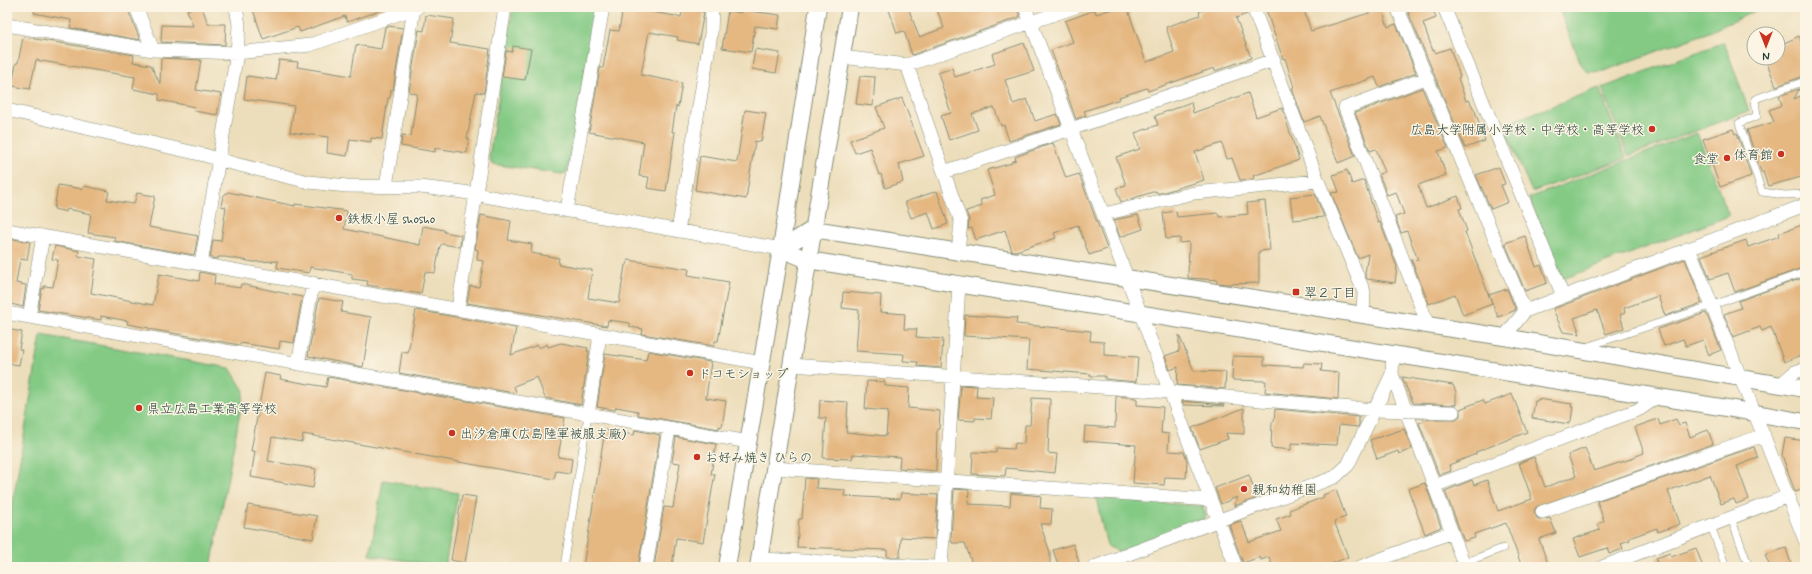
<svg xmlns="http://www.w3.org/2000/svg" width="1812" height="574" font-family="Mynerve,'Klee One',sans-serif">
<style>
.green{fill:#84ca85;stroke:#52845c}
.building{fill:#e5b882}
.lines{fill:none;stroke-linecap:round;stroke-linejoin:round}
.service-casing{stroke:#868e78;stroke-width:8}
.minor-casing{stroke:#868e78;stroke-width:14}
.tertiary-casing{stroke:#868e78;stroke-width:18}
.service{stroke:#fff;stroke-width:7}
.minor{stroke:#fff;stroke-width:13}
.tertiary{stroke:#fff;stroke-width:16}
.poi-dot{fill:#c8321e;stroke:#fcf5e5;stroke-width:1.5}
.labels{text-anchor:middle;stroke-width:3;stroke-linejoin:round;paint-order:stroke}
.poi-label{font-size:13px;fill:#1f3d34;stroke:#fcf5e5;text-anchor:start}
</style>
<rect width="100%" height="100%" fill="#fcf5e5"/>
<filter id="ink" filterUnits="userSpaceOnUse"><feTurbulence type="fractalNoise" baseFrequency=".025" numOctaves="2"/><feDisplacementMap in="SourceGraphic" scale="8" xChannelSelector="R" yChannelSelector="G"/><feConvolveMatrix kernelMatrix="1 2 1 2 8 2 1 2 1" color-interpolation-filters="sRGB"/></filter>
<filter id="wash" filterUnits="userSpaceOnUse"><feTurbulence type="fractalNoise" baseFrequency=".012" numOctaves="4" result="noise"/><feDisplacementMap in="SourceGraphic" scale="16" xChannelSelector="R" yChannelSelector="G"/><feGaussianBlur stdDeviation="0.9" result="paint"/><feColorMatrix in="noise" values="0 0 0 0 0 0 0 0 0 0 0 0 0 0 0 0 0 1.4 0 .05"/><feComposite in="paint" operator="in"/></filter>
<g filter="url(#wash)">
<rect width="100%" height="100%" fill="#eddebb"/>
<path class="green" d="M513 7H597L567 172 562 174 492 164 489 157Z
M1558 7H1759L1757 10 1709 32 1604 71 1588 72 1581 64Z
M1724 42 1749 111 1628 156 1602 88Z
M1599 88 1626 158 1532 192 1503 125Z
M1697 133 1729 216 1563 279 1529 198Z
M41 335 230 368 244 391 211 567H7V536Z
M383 480 458 493 445 567 370 555Z
M1096 498 1202 506 1206 515 1204 519 1120 552 1107 546Z"/>
<g id="blocks">
<path class="building" d="M35 7H127L140 40 70 28 71 20 34 13Z
M195 7H202L208 24H226L225 45 161 42 162 25 193 26 187 10Z
M252 7H385V9L347 22 345 16 300 32 298 27 263 39Z
M623 7 681 17 683 8 704 12 698 44 677 40 678 37 649 32 641 75 682 83 678 107 676 106 672 132H675L666 191 647 188 649 177 639 176 644 142 589 132 600 68H603L610 30 619 31Z
M888 7H908L919 37 944 28 936 7H1017L1020 17 912 55 904 31 897 33Z
M1119 7H1127L1146 62 1174 52 1166 27 1200 15 1199 12 1211 7H1245L1247 14 1236 18 1251 58 1215 71 1214 68 1148 91 1147 88 1119 97 1120 99 1084 111 1086 115 1076 119 1051 50 1073 42 1065 21 1095 10 1096 14Z
M1265 7H1303L1311 31 1382 9 1388 27 1396 24 1416 73 1379 87 1375 77 1330 93 1355 156 1338 163 1320 116 1304 122 1292 88 1294 87 1285 58 1283 59Z
M1406 7H1432L1436 18 1423 23 1433 51 1434 50 1435 53 1450 48 1460 77 1458 78 1466 101 1469 100 1475 111 1485 141 1465 148Z
M742 10 780 15 778 29 755 26 751 52 722 48 728 11 742 13Z
M426 15 454 19 450 43 490 49 484 93 476 92 467 138 469 139 467 153 435 148V152L401 146 402 135 411 136 417 94 409 92 419 30 424 31Z
M388 26 403 28 393 90H391L390 98H388L382 139 371 138V142L350 139 347 156 327 153 328 137 290 132 294 106 244 99 247 76 276 80 279 60 298 62 297 67 351 76 356 45 381 49 385 27Z
M1799 36 1805 52 1804 76 1776 86 1765 58H1778V46Z
M23 37 134 55 133 62 151 65 160 84 161 58 201 60 196 90 221 94 217 115 194 111 195 107 159 100V94L133 89 135 77 36 60 30 89 12 86 16 63H18Z
M1024 43 1034 71 1005 80 1013 104 1027 99 1035 121 1057 114 1061 124 1009 141 1004 125 1001 126 994 107 972 114 978 130 949 140 941 116 951 113 938 73 952 68 955 77 995 64 992 54Z
M513 46 531 49 525 80 502 77 506 51 512 52Z
M755 49 780 53 776 73 752 69Z
M860 76 875 77 873 106 856 104Z
M1422 88 1448 148 1438 151 1446 175 1418 185 1426 208 1458 196 1462 208 1459 209 1467 231 1465 232 1492 304 1463 315 1455 294 1429 304 1411 259 1418 260 1407 231 1401 233 1395 217 1404 214 1396 192 1387 195 1379 174 1385 172 1376 149 1370 151 1355 113Z
M1799 89 1794 99 1805 94V176L1768 186 1763 172H1761L1747 130 1774 122 1769 110 1782 105 1779 96Z
M1248 93 1256 117 1282 108 1299 160 1253 176 1254 179 1240 180 1232 158 1227 159 1222 143 1195 152 1204 180 1161 193H1157L1156 191 1121 202 1116 188 1126 185 1116 157 1140 149 1135 133 1158 125 1155 116 1191 102 1193 113Z
M902 98 924 156 899 164 903 182 885 188 881 174 879 175 870 148 855 153 850 140 884 128 876 107Z
M745 110 766 113 761 142 755 141 746 199 695 190 700 156 737 162Z
M1733 129 1735 134 1737 133 1751 176 1720 187 1703 139Z
M1053 143 1066 178 1079 174 1107 249 1089 255 1078 225 1054 233 1056 238 1016 251H1012L1005 230 976 240 972 228 968 229 969 220 966 211 982 206 980 200 995 195 987 170 1012 163 1011 162 1016 160 1015 157Z
M1499 167 1505 184 1501 185 1508 202 1491 209 1476 175Z
M1347 170 1352 184 1364 180 1378 223 1380 222 1397 267 1395 283 1367 279 1365 274 1368 254 1358 258 1331 193 1339 192 1333 175Z
M58 185 83 189 84 186 109 191 107 200 134 204 137 193 155 196 149 227 198 236 194 255 114 241 115 237 88 233 91 214 67 209 66 212 54 209Z
M937 191 948 224 934 229 928 212 911 218 905 202Z
M228 192 295 206V204L347 211 344 229 420 245 423 226 444 230V232L461 235 460 247 442 244 440 246 435 273 425 272 421 294 367 285 368 281 352 279V274L310 267 309 273 277 268 278 261 254 262 225 257H218V259L210 258 213 240 221 241 226 207 221 206 223 196Z
M1315 194 1324 217 1293 220 1290 197Z
M1265 201 1270 250 1259 251V283L1225 284 1217 283V280L1188 278 1189 242 1180 243V238L1166 239 1163 213 1176 211 1177 217 1218 213 1219 217 1248 214 1247 203Z
M481 215 511 221 508 240 532 244 531 253 559 258 558 264 592 270 588 298 619 303 625 265H627L628 260 689 269 688 275 729 282 718 341H715L714 346 642 334 643 329 630 327V323L608 320 607 326 467 303 470 286 479 287 484 261 477 260 478 250 475 249Z
M1138 215 1143 229 1120 237 1114 220Z
M1805 224V267L1735 292 1728 273 1710 279 1701 256 1746 240 1748 247 1780 236 1779 233Z
M1525 236 1536 267 1541 265 1547 283 1525 291 1505 243Z
M7 238 30 242 27 260 20 259 16 283 26 285 23 307 11 304V299H7Z
M55 246 79 251 78 256 96 259 91 293 153 305 159 274 199 281 200 272 215 275 214 284 240 288 241 284 302 297 294 343 280 341 279 349 240 343V345L149 329V328L127 324 128 321 101 316V320L38 310 42 288 44 289V286L53 287 58 260 52 259Z
M1685 259 1702 303 1665 316 1658 296 1624 308 1625 313 1620 315 1624 328 1606 334 1597 310 1574 318 1580 334 1563 332 1553 309Z
M1805 277V354L1784 362 1771 327 1762 331 1760 327 1733 337 1724 314 1741 308 1738 301Z
M1507 289 1516 310 1498 317 1489 295Z
M843 292 881 295 880 312 905 314 904 329H917L916 337 943 339 941 368 917 366 918 362 903 361 904 354 856 351 859 310 842 308Z
M319 298 343 302 341 312 371 317 363 367 308 356Z
M416 310 516 328 511 355 538 345 539 348 547 344 548 347 561 343 588 348 587 351H589L581 405 545 398 537 377 514 386 516 392 514 393 399 373 402 352 408 353Z
M1706 313 1721 350 1709 355 1703 340 1686 346 1683 339 1664 346 1658 329Z
M965 315 1017 318 1016 324 1091 331 1090 341 1104 342V355L1138 357 1136 382 1105 379V376H1090L1091 374 1027 369 1029 340 964 336Z
M7 329 22 332 19 349 22 350 19 365 7 363Z
M1179 335 1194 371 1226 372 1225 389 1177 385 1178 367 1170 370 1165 356 1179 351Z
M648 351 711 362 706 398 726 401 722 427 719 426V429L638 415V411L616 407 615 410 597 407 605 354 646 360Z
M1233 356 1264 357V365L1303 367 1304 363 1322 364 1321 371 1339 373 1338 399 1265 392 1266 381 1232 380Z
M265 373 281 376 280 379 326 387 328 377 565 418 558 457 572 459 570 473 556 471 554 479 303 434 302 442 272 437 268 461 316 469 313 488 251 477 255 451H251Z
M1402 377 1453 385 1456 392V405L1413 403Z
M867 381 885 382V386L909 388 908 408 940 411 939 429H937L936 471 899 468 900 457 853 454 852 459 823 458 826 418H819L820 400 848 402 846 432 886 436 888 411 865 409Z
M961 385 977 386 976 397 993 398 991 419 975 418V421L958 420Z
M1512 394 1527 432 1476 452V454L1449 465 1451 471 1439 475 1419 423 1429 419H1456L1460 416V409L1483 400 1485 404Z
M1116 396 1135 398 1137 399V405L1163 407 1161 433 1169 434 1168 451 1184 452 1187 461 1186 478 1165 477 1164 485 1133 483 1136 445 1084 441 1085 426 1115 428Z
M1032 398 1050 399 1048 453 1057 454 1055 473 1006 468 1005 476 972 474 973 452 996 453V448L1014 449 1015 443 1024 444 1025 425H1030Z
M1538 399 1572 404 1571 407H1573L1571 421H1569V424L1532 418 1535 401H1537Z
M1182 401 1224 405V406L1184 405Z
M1244 408V434L1226 433 1228 439 1200 449 1192 428Z
M1275 409 1359 417V425L1358 427 1339 425 1337 445 1291 443V450L1271 448 1272 422H1274Z
M1658 419 1660 425 1676 419 1679 425 1685 423 1690 437 1708 430 1713 444 1536 507 1534 511 1537 518 1541 520 1550 518 1556 533 1539 539 1549 567H1522L1506 523 1474 534 1475 538 1464 541 1445 491 1472 480 1474 485 1487 480 1498 511 1532 499 1519 463 1534 457 1545 487 1576 476 1568 455 1585 448 1594 471 1631 459V458L1644 453 1635 427Z
M1404 429 1412 449 1399 454 1398 451 1377 459 1370 440Z
M605 430 634 435 635 430 660 435 638 567H583Z
M676 437 716 444 711 474H715L712 490 703 542 676 538 672 567H654L664 507 673 508 680 463 672 462Z
M1785 438 1805 441V489L1795 492 1782 455Z
M1754 447 1758 458 1737 466 1749 499 1736 504 1734 499 1721 504 1710 475 1668 491 1680 524 1658 532 1657 528 1629 538 1630 540 1621 543 1623 549 1609 554 1607 548 1580 557 1573 539 1600 530 1598 524 1604 521 1597 501Z
M1249 475 1257 498 1234 506 1237 497 1221 504 1215 488Z
M805 478 817 479 816 488 845 490 844 496 900 499 901 493 938 495 935 539 901 537 900 557H887V550L797 547 799 519H802Z
M1425 483 1441 527 1425 534 1408 489Z
M954 489 969 490 968 504 1010 506 1011 493 1041 496 1040 508 1052 509 1051 524H1040L1050 552V563L1039 567H973L965 543H952L951 539Z
M1336 490 1346 517 1334 521 1348 557 1324 567H1273L1269 557 1261 560 1260 557 1243 563 1229 525 1241 521 1249 542 1281 531 1276 519 1291 514 1289 510 1324 497 1323 495Z
M462 495 476 497 465 563 451 560Z
M248 505 317 516 313 539 244 527Z
M1073 544 1079 562 1059 567 1053 550Z
M1696 548 1703 567H1648L1647 565 1657 562 1656 558 1670 553 1671 557Z
M1786 548 1792 567H1770L1765 555Z"/>
</g>
</g>
<g filter="url(#ink)">
<use href="#blocks" fill-opacity="0" stroke="#868e78" stroke-width="1"/>
<g class="lines">
<g class="service-casing">
<path id="service" d="M1805 81 1755 99 1757 116 1739 123 1762 192 1785 195 1805 194
M1586 347 1713 305 1805 272
M1731 518 1749 567
M1711 526 1726 567
M1464 563 1503 548
M564 567 588 415"/>
</g>
<g class="minor-casing">
<path id="minor" d="M136 7 153 50
M1025 7 1236 567
M1253 7 1318 181 1364 292 1363 315
M1397 7 1525 311
M1444 7 1563 296
M7 25 153 50 237 53 310 45 418 7
M842 57 907 65 1075 7
M907 65 961 222 958 252
M1426 78 1345 108 1428 325
M7 110 204 155 235 164 309 182 347 186 420 187 463 192 781 249
M944 172 1274 60
M386 186 414 8
M567 210 603 7
M1104 214 1194 193 1318 181
M7 230 762 363
M678 231 711 34 712 7
M1689 248 1805 540
M201 264 237 53 239 25 236 7
M458 309 505 7
M7 313 749 442
M29 317 43 236
M1504 337 1525 311 1805 205
M298 364 313 283
M791 365 1170 392 1375 410 1453 412
M1392 374 1465 567
M1780 385 1795 372 1805 369
M588 415 600 335
M774 468 1211 500
M1434 486 1640 409 1657 397
M1542 512 1764 435
M760 559 936 567
M646 567 669 429
M941 567 959 285
M1094 567 1335 477 1348 465 1392 374 1393 355
M1360 567 1452 532
M1602 567 1788 496"/>
</g>
<g class="tertiary-casing">
<path id="tertiary" d="M781 249 813 229 1504 337 1805 389
M781 249 808 260 1733 409 1805 422
M727 567 781 249 818 7
M758 567 850 7"/>
</g>
<use href="#service" class="service"/>
<use href="#minor" class="minor"/>
<use href="#tertiary" class="tertiary"/>
</g>
</g>
<g class="poi-dot">
<circle cx="1652" cy="129" r="4"/>
<circle cx="1781" cy="154" r="4"/>
<circle cx="1727" cy="158" r="4"/>
<circle cx="339" cy="218" r="4"/>
<rect x="1292" y="288" width="8" height="8" rx="2"/>
<circle cx="690" cy="373" r="4"/>
<circle cx="139" cy="408" r="4"/>
<circle cx="452" cy="433" r="4"/>
<circle cx="697" cy="457" r="4"/>
<circle cx="1244" cy="489" r="4"/>
</g>
<g class="labels">
<g class="poi-label">
<text x="1644" y="134" text-anchor="end">広島大学附属小学校・中学校・高等学校</text>
<text x="1773" y="159" text-anchor="end">体育館</text>
<text x="1719" y="163" text-anchor="end">食堂</text>
<text x="347" y="223">鉄板小屋 shosho</text>
<text x="1304" y="297">翠２丁目</text>
<text x="698" y="378">ドコモショップ</text>
<text x="147" y="413">県立広島工業高等学校</text>
<text x="460" y="438">出汐倉庫(広島陸軍被服支廠)</text>
<text x="705" y="462">お好み焼き ひらの</text>
<text x="1252" y="494">親和幼稚園</text>
</g>
</g>
<rect width="1812" height="574" fill="none" stroke="#fcf5e5" stroke-width="24"/>
<g transform="translate(1766 46) rotate(180)"><circle r="19" fill="#fcf5e5" stroke="#a4ab9e"/>
<path d="M0-3L7 15L0 10L-7 15Z" fill="#c8321e"/>
<text y="-6" font-size="11" font-weight="bold" text-anchor="middle" fill="#1f3d34">N</text>
</g>
</svg>
